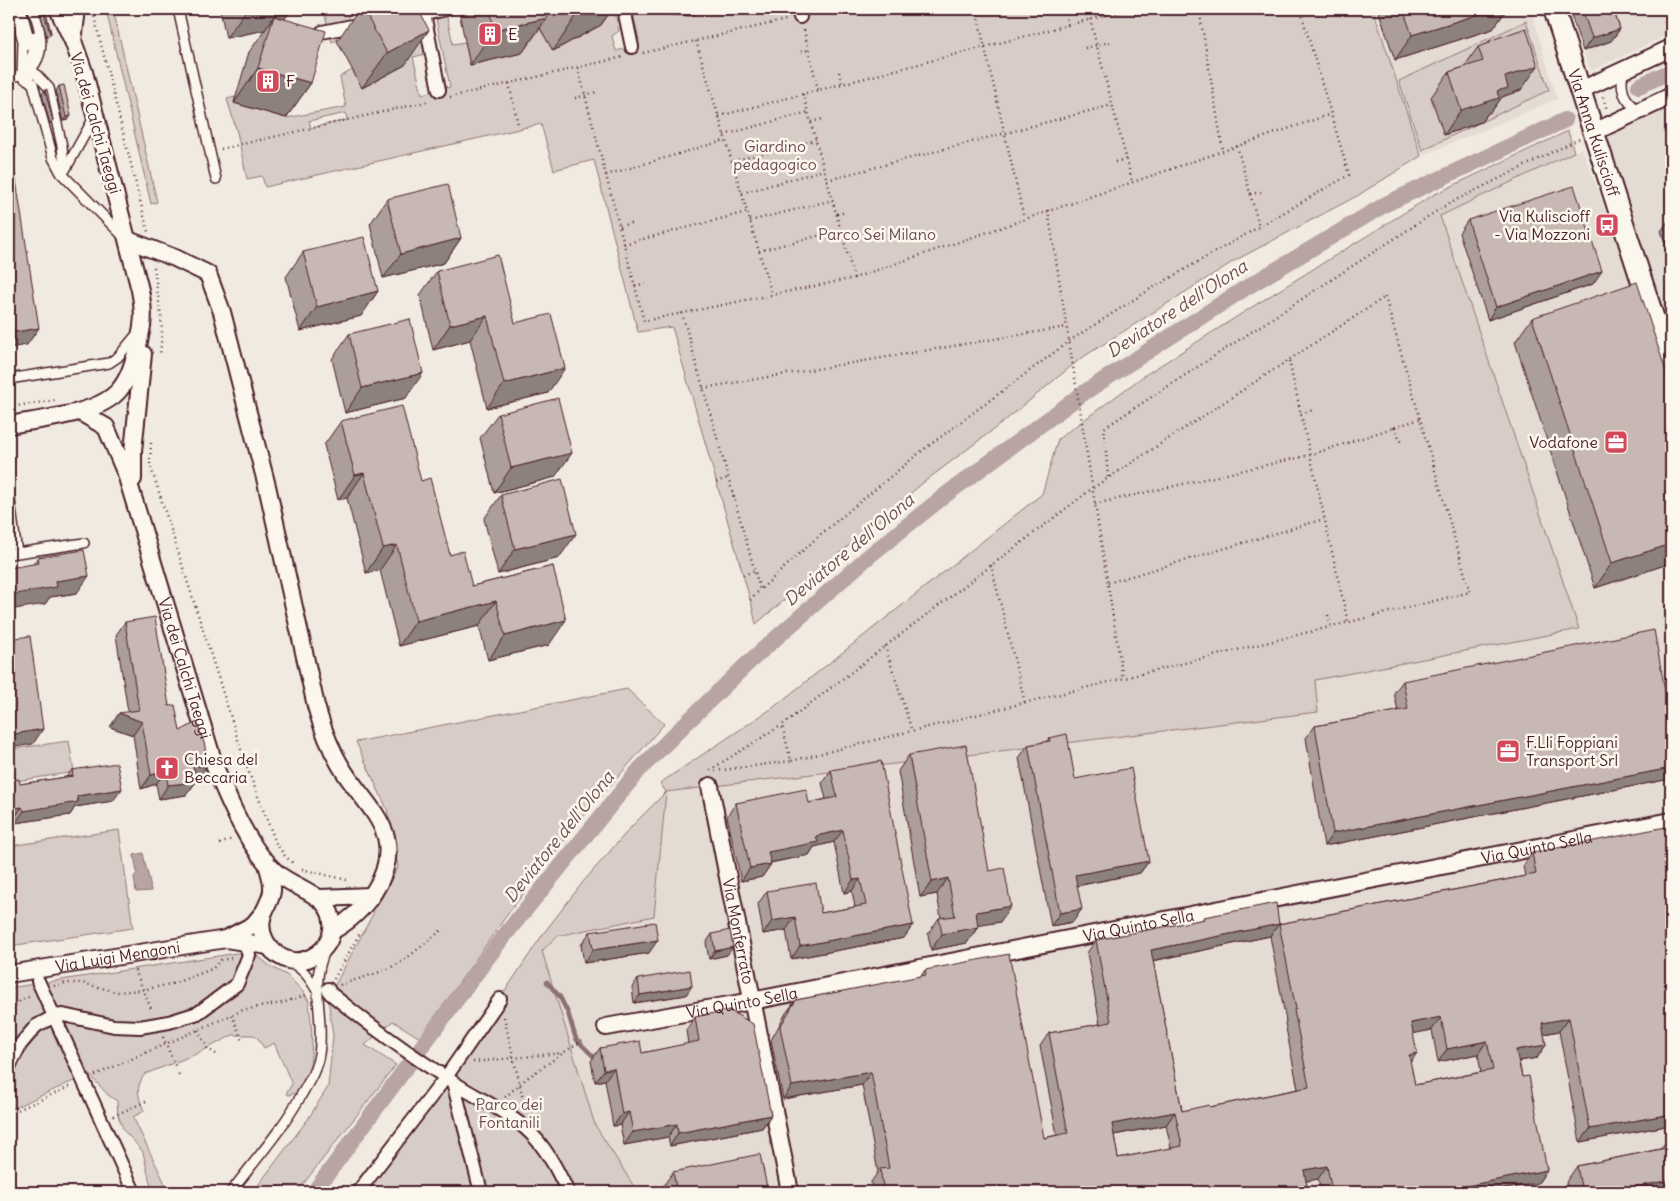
<svg xmlns="http://www.w3.org/2000/svg" width="1680" height="1201" font-family="Delius,sans-serif">
<style>
.built{fill:#e4dbd2}
.green{fill:#d8ccc6;stroke:#917678;fill-rule:evenodd}
.water{fill:#b8a4a2;stroke:#8c6f72}
.lines{fill:none;stroke-linecap:round;stroke-linejoin:round}
.stream{stroke:#8c6f72;stroke-width:4.5}
.canal{stroke:#b8a4a2;stroke-width:16}
.service-casing{stroke:#4a1f2b;stroke-width:12}
.pedestrian-casing{stroke:#4a1f2b;stroke-width:16}
.minor-casing{stroke:#4a1f2b;stroke-width:20}
.tertiary-casing{stroke:#4a1f2b;stroke-width:24}
.path{stroke:#4a1f2b;stroke-width:2.5;stroke-dasharray:1 4;stroke-linecap:butt}
.service{stroke:#fbf7ec;stroke-width:9}
.pedestrian{stroke:#fbf7ec;stroke-width:12}
.minor{stroke:#fbf7ec;stroke-width:16}
.tertiary{stroke:#fbf7ec;stroke-width:20}
.wall{fill:#ac9e9a;stroke:#4a1f2b;fill-rule:evenodd}
.shaded-wall{fill:#8c817d;stroke:#4a1f2b}
.building{fill:#c8b8b3;stroke:#4a1f2b;fill-rule:evenodd}
.labels{text-anchor:middle;stroke-width:5;stroke-linejoin:round;paint-order:stroke}
.poi-label{font-size:16px;fill:#4a1f2b;stroke:#fbf7ec;text-anchor:start}
.street-label{font-size:16px;fill:#4a1f2b;stroke:#fbf7ec}
.park-label{font-size:16px;fill:#6e4a52;stroke:#fbf7ec}
.water-label{font-size:18px;font-style:italic;fill:#704e55;stroke:#fbf7ec}
</style>
<rect width="100%" height="100%" fill="#f0eae0"/>
<filter id="ink" filterUnits="userSpaceOnUse"><feTurbulence type="fractalNoise" baseFrequency=".02" numOctaves="2"/><feDisplacementMap in="SourceGraphic" scale="10" xChannelSelector="R" yChannelSelector="G"/><feConvolveMatrix kernelMatrix="1 2 1 2 8 2 1 2 1" color-interpolation-filters="sRGB"/></filter>
<g filter="url(#ink)">
<path class="built" d="M1373 9H1531L1557 99 1421 156Z
M1569 9H1671V33L1591 71 1583 51Z
M1671 104V358L1599 134Z
M1582 148 1671 385V1192H635L633 1185 595 1125 542 951 557 936 654 916 666 792 1318 712 1315 680 1579 629 1440 216Z"/>
<path class="green" d="M111 9H113L157 202 151 204 107 14Z
M323 9H346L351 33 332 42Z
M415 9 426 54 413 57 422 94 450 87 434 9H445L453 44 465 42 470 65 537 24 553 50 600 25 591 9H614L619 31 612 36 616 51 636 46 639 40 632 9H643V13L693 16V9H1373L1421 156 1357 196 1234 261 1080 359 1002 423 924 482 756 624 752 606 672 327 638 332 594 160 554 170 541 124 265 187 262 176 247 179 237 132 227 99 235 97 234 102 286 118 346 107 340 77 352 70 362 88ZM346 113 347 120 311 128 309 121Z
M1526 21 1549 90 1422 150 1399 81Z
M1568 131 1574 152 1440 216 1579 629 1315 680 1318 712 666 792 654 916 557 936 542 951 595 1125 633 1185 635 1192H348L507 988 543 934 583 882 632 826 666 792 660 783 774 707 1042 494 1058 439 1145 375 1252 307 1433 195Z
M627 689 664 724 576 825 507 915 420 1038 393 1021 365 1045 396 1065 297 1192H253L308 1119 328 1087 333 1036 328 998 398 867 387 809 356 742Z
M69 741 74 772 16 781 12 749Z
M119 830 133 928 9 946V846Z
M237 953H252L259 957 270 966 288 976 306 995V998H308C312 1020 319 1086 290 1095L286 1094 292 1084 274 1043 264 1048 258 1038 254 1035H233L194 1055 145 1074C135 1087 138 1096 144 1111L133 1117 169 1192H152L143 1152 132 1139 124 1131 118 1115 117 1101 108 1095 89 1074 9 1110V988Z"/>
<path class="water" d="M143 853C145 867 150 877 151 891L136 892 134 877 137 873 134 855Z"/>
<g class="lines">
<path class="stream" d="M547 982 560 997 568 1013 576 1039 594 1057"/>
<path class="canal" d="M1639 86 1671 71
M314 1192 500 941 639 770 678 731 748 663 869 556 948 493 1085 392 1244 289 1386 204 1565 120"/>
<g class="service-casing">
<path id="service" d="M14 9 23 41 22 75 25 79
M21 9 29 38 30 46
M178 9 216 179
M29 64 34 49 35 36
M1623 71C1620 90 1623 99 1639 111
M22 75 33 84 53 158 61 173 124 237
M23 75C27 72 32 69 35 64 46 48 39 25 33 9
M9 77 35 73 49 88 62 146 64 167 61 173
M65 170 95 116
M9 379 109 363 118 357 137 334
M9 493 17 553 9 554
M17 553 84 543
M292 963C303 969 310 978 316 989
M231 1192C256 1159 283 1129 303 1092 310 1080 317 1068 319 1054 325 1018 309 985 325 951"/>
</g>
<g class="pedestrian-casing">
<path id="pedestrian" d="M421 9 424 14 439 90
M624 9 632 47
M798 9 800 17
M417 16 446 9
M322 32 352 26
M38 981 134 1192
M328 989 330 993C369 1025 410 1055 453 1082 481 1101 514 1113 537 1140 550 1155 559 1174 568 1192
M9 1067 20 1045 36 1026 55 1016 63 1015 114 1026 140 1027 169 1022 198 1013 237 984 249 955 247 949
M453 1082 481 1192
M358 1192 446 1077 500 999"/>
</g>
<g class="minor-casing">
<g id="minor">
<path d="M73 41 77 9"/>
<path d="M1581 90 1671 48"/>
<path d="M1594 132 1671 96"/>
<path d="M128 240 175 258 208 274 222 312 267 486 316 706C323 731 332 754 347 776 360 795 380 815 386 837 395 875 363 914 332 931"/>
<path id="s1" d="M80 412 106 427 126 474 215 767C228 799 250 852 278 874 299 891 336 895 332 930 331 939 325 949 317 954 307 961 295 963 285 959 267 951 256 931 264 912 267 905 271 899 272 891 273 881 269 871 266 861"/>
<path d="M9 425C39 419 100 415 120 389 129 378 133 364 137 350 143 325 145 316 140 290L84 72 73 41 58 9"/>
<path d="M133 479V451L143 354"/>
<path id="s2" d="M710 786 790 1192"/>
<path d="M320 898 370 896"/>
<path d="M226 939 268 946"/>
<path id="s3" d="M9 974 226 939 253 925 263 913"/>
<path id="s4" d="M606 1027 752 1001 1671 821"/>
</g>
</g>
<g class="tertiary-casing">
<g id="tertiary">
<path id="s5" d="M1554 9 1671 372"/>
</g>
</g>
<path class="path" d="M976 9 1024 218
M1064 9 1068 25
M1199 9 1223 150
M93 12 148 232
M813 14 834 9
M1090 19 1132 181
M804 30 818 90
M696 41 772 295
M1085 48 1110 42
M801 52 808 50
M643 53 786 20
M578 68 644 321 854 278 1331 114
M839 72 842 84
M509 83 518 125
M803 94 854 278
M450 97 623 57
M1603 97 1607 110
M575 98 597 92
M719 116 1130 9
M811 122 823 119
M724 135 808 112
M1237 146 1259 226
M221 149 430 101
M733 161 816 140
M1115 162 1126 159
M606 175 726 140
M827 180 1112 105
M742 193 824 170
M1250 194 1263 192
M1048 210 1123 679
M837 214 846 212
M750 221 833 200
M620 226 631 223
M624 244 747 212
M759 251 841 230
M154 267 161 317 162 332 160 356
M635 286 646 283
M1385 297 1470 592 791 761 782 725 1093 488Z
M682 313 760 590 821 534 919 453 1071 340 1149 290 1349 175 1300 9
M1289 361 1348 623
M703 388 1066 327
M9 407 57 400
M1301 414 1313 410
M1394 427 1401 442
M151 443 150 464 246 765 276 843 285 856 295 865
M1108 477 1104 428 1446 205 1579 139
M716 482 728 478
M1095 504 1310 455 1420 419
M991 565 1025 703
M743 575 755 571
M1108 583 1324 519
M750 600 760 590
M1328 615 1331 627
M885 646 912 731
M710 770 782 725
M715 771 791 761
M220 844 232 839
M302 869 347 880
M135 970 152 1011
M334 979 361 931
M340 985 386 970 403 961 443 929
M54 986 66 983H82L117 992 143 990 175 983 212 969 221 960 232 958
M9 1013 21 1000 31 996
M232 1015 243 1043
M504 1017 526 1112
M198 1030 207 1048 219 1056
M163 1037 180 1077
M473 1062 562 1053
M95 1075 243 1010 282 1003 306 995
M505 1097 527 1078 585 1038
M9 1114 71 1086
M113 1116 147 1101"/>
<use href="#service" class="service"/>
<use href="#pedestrian" class="pedestrian"/>
<use href="#minor" class="minor"/>
<use href="#tertiary" class="tertiary"/>
</g>
<path class="wall" d="M39 9H45L51 33 48 37H47Z
M220 9H292L284 19 311 83 286 118 234 103 249 52 265 30 226 38Z
M351 9H418L405 65 362 88 337 41 355 15Z
M462 9H612L601 25 553 51 540 28 522 53 470 65 459 12Z
M1378 9H1507L1493 29 1395 60Z
M1569 9H1613L1620 29 1611 41 1583 51Z
M1660 9H1671V22H1663L1668 14Z
M1489 41 1521 90 1502 97 1491 112 1488 113 1481 122 1444 135 1431 97 1449 72 1464 67 1478 47 1486 45Z
M59 86 68 120 63 121 56 91Z
M45 90 53 120 50 124 42 94Z
M387 199 461 238 444 263 383 278 370 224Z
M1671 217V262L1661 231Z
M1468 220 1593 284 1488 320 1459 233Z
M303 252 378 291 361 316 300 331 286 277Z
M437 271 515 323 548 393 487 408 470 340 433 350 420 295Z
M1532 318 1671 563 1595 588 1515 342Z
M349 334 406 398 345 413 332 359Z
M498 414 555 477 494 493 480 438Z
M341 421 421 481 450 555 472 586 553 566 549 645 488 660 479 626 399 646 380 570 366 573 347 498 338 500 324 445Z
M501 495 559 558 498 574 484 519Z
M38 557 77 593 50 597 45 604 33 564Z
M125 622 169 706 180 731 197 780H195L196 782 186 795 159 799 156 784 141 789 133 735 110 727 128 712 116 635Z
M1403 681 1670 779 1324 846 1306 738 1315 726 1398 711 1394 693Z
M1049 738 1075 779 1149 861 1140 873 1077 886 1073 922 1051 926 1019 758 1028 745 1046 742Z
M909 755 989 871 1000 922 978 925V927L967 943 931 950 928 934 939 918H941L937 894 920 897 898 771Z
M72 770 113 801 75 807 70 815 15 823 14 819V780L20 784 66 777Z
M831 770 904 938 791 959 786 930 763 934 758 904 767 891 821 913 855 907 852 891 844 893 834 842 814 847 809 855 770 863 771 864 762 877 741 881 727 816 736 803H809L826 799 822 783Z
M1532 853 1671 1125 1580 1142 1559 1031 1544 1034 1546 1045 1537 1058 1519 1061 1522 1077 1547 1170 1538 1183 1489 1192H1321L1318 1179 1306 1181 1308 1192H873L871 1182 878 1172 862 1085 783 1099 771 1040 786 1013 796 1000 920 977 925 970 1044 1138 1057 1135 1040 1046 1049 1033 1100 1024 1087 953 1096 940 1202 920 1204 917 1279 924 1525 876 1523 866ZM1270 936 1286 1021 1285 1023 1298 1089 1210 1107 1182 1111 1153 961ZM1432 1030 1438 1062 1478 1054 1481 1072 1415 1085 1410 1062 1413 1033ZM1166 1125 1171 1148 1118 1158 1114 1135Z
M590 932 649 953 584 963 581 945Z
M712 934 727 955 709 959 706 943Z
M638 979 686 995 634 1003 632 987Z
M695 1017 771 1115 762 1128 670 1146 668 1137 624 1145 620 1125 613 1126 605 1080 595 1082 591 1061 600 1048 642 1053 688 1044 686 1030Z
M1665 1143 1671 1192H1568L1566 1182 1577 1166 1660 1149Z
M673 1172 768 1192H666L664 1185Z"/>
<path class="shaded-wall" d="M247 9H292L279 27 274 16 265 30 226 38Z
M590 9H612L601 25 553 51 577 15Z
M646 9H698L693 16 643 13Z
M1496 9H1507L1493 29 1395 60 1412 35Z
M1671 10V22H1663Z
M547 18 522 53 470 65 494 30Z
M1620 29 1611 41 1583 51 1592 38Z
M429 30 405 65 362 88 387 53Z
M1538 66 1521 90 1502 97 1491 112 1488 113 1481 122 1444 135 1461 110 1505 77Z
M258 68 311 83 286 118 234 103Z
M71 116 68 120 63 121 66 117Z
M461 238 444 263 383 278 401 254Z
M1602 271 1593 284 1488 320 1496 307Z
M378 291 361 316 300 331 317 307Z
M487 316 470 340 433 350 450 325Z
M39 328 27 345 9 348V333Z
M565 368 548 393 487 408 504 384Z
M423 373 406 398 345 413 362 388Z
M572 453 555 477 494 493 511 468Z
M364 473 347 498 338 500 355 475Z
M576 534 559 558 498 574 515 549Z
M1671 544V563L1595 588 1612 563Z
M397 545 380 570 366 573 383 548Z
M89 576 77 593 50 597 45 604 9 610V595L56 581Z
M496 601 479 626 399 646 416 621Z
M566 620 549 645 488 660 505 636Z
M119 713 142 722 133 735 110 727Z
M43 729 33 744 9 748V735Z
M193 765 206 767 197 780 183 779Z
M1671 768V778L1670 779 1324 846 1333 833Z
M166 771 156 784 141 789 151 775Z
M196 782 186 795 159 799 168 785Z
M122 789 113 801 75 807 70 815 15 823 24 811 77 796Z
M22 807 14 819 9 820V809Z
M843 830 834 842 814 847 809 855 759 865 768 852 816 836Z
M1149 861 1140 873 1066 888 1075 875Z
M771 864 762 877 741 881 750 868Z
M948 878 937 894 920 897 932 882Z
M860 879 852 891 844 893 853 880Z
M1011 906 1000 922 965 928 976 912Z
M1082 909 1073 922 1051 926 1060 913Z
M795 917 786 930 763 934 772 921Z
M1279 924 1270 936 1142 963 1151 950Z
M913 925 904 938 791 959 800 946Z
M978 927 967 943 931 950 942 934Z
M658 940 649 953 584 963 593 950Z
M733 947 727 955 709 959 715 951Z
M692 986 686 995 634 1003 640 995Z
M1441 1017 1432 1030 1402 1036 1411 1023Z
M1569 1018 1559 1031 1533 1036 1542 1023Z
M1487 1041 1478 1054 1438 1062 1447 1049Z
M1546 1045 1537 1058 1507 1063 1516 1050Z
M1417 1053 1408 1066 1409 1055Z
M614 1068 605 1080 595 1082 604 1070Z
M871 1072 862 1085 783 1099 792 1086Z
M629 1112 620 1125 613 1126 622 1114Z
M1175 1112 1166 1125 1103 1137 1112 1124Z
M1671 1114V1125L1580 1142 1590 1129Z
M771 1115 762 1128 670 1146 678 1133Z
M677 1124 668 1137 624 1145 633 1132Z
M1327 1166 1318 1179 1295 1183 1304 1170Z
M1547 1170 1538 1183 1489 1192H1435Z
M1671 1180V1192H1610Z"/>
<path class="building" d="M43 9H45L51 33H50Z
M363 9H418L429 30 387 53Z
M490 9H545L547 18 494 30Z
M573 9H590L577 15Z
M1403 9H1496L1412 35Z
M1582 9H1613L1620 29 1592 38Z
M274 16 326 31 311 83 258 68Z
M1526 28 1538 66 1505 77 1508 88 1497 91 1499 98 1461 110 1449 72 1483 61 1478 47 1490 43 1489 41Z
M64 85 71 116 66 117 59 86Z
M47 89 53 120 45 90Z
M9 135 39 328 9 333Z
M448 184 461 238 401 254 387 199Z
M1574 186 1602 271 1496 307 1468 220Z
M364 237 378 291 317 307 303 252Z
M498 255 515 323 551 314 565 368 504 384 487 316 450 325 437 271Z
M1637 282 1671 387V544L1612 563 1532 318Z
M410 319 423 373 362 388 349 334Z
M558 398 572 453 511 468 498 414Z
M402 406 421 481 430 478 450 555 463 551 472 586 553 566 566 620 505 636 496 601 416 621 397 545 383 548 364 473 355 475 341 421Z
M562 479 576 534 515 549 501 495Z
M84 550 89 576 56 581 57 587 9 595V568L39 563 38 557Z
M155 617 169 706 175 705 180 731 197 722 205 746 206 767 193 765 196 782 168 785 166 771 151 775 142 722 119 713 139 710 125 622Z
M1654 630 1671 724V768L1333 833 1315 726 1408 709 1403 681Z
M30 636 43 729 9 735V639Z
M1067 734 1075 779 1131 768 1149 861 1075 875 1082 909 1060 913 1028 745 1050 741 1049 738Z
M966 745 989 871 1004 868 1011 906 976 912 978 927 942 934 939 918 955 916 948 878 932 882 909 755Z
M881 761 913 925 800 946 795 917 772 921 767 891 816 883 821 913 866 905 860 879 853 880 843 830 816 836 818 842 768 852 771 864 750 868 736 803 806 789 809 803 837 797 831 770Z
M117 763 122 789 77 796 78 802 24 811 22 807 9 809V777L13 776 14 780 19 779 20 784 73 776 72 770Z
M1671 826V1114L1590 1129 1569 1018 1542 1023 1546 1045 1516 1050 1522 1077 1529 1076 1547 1170 1436 1192H1332L1327 1166 1304 1170 1308 1192H884L880 1169 889 1168 871 1072 792 1086 780 1027 796 1000 926 975 925 970 1009 954 1044 1138 1068 1133 1049 1033 1111 1022 1096 940 1205 919 1204 917 1276 903 1279 924 1536 874 1532 853ZM1279 924 1296 1009 1294 1010 1309 1087 1210 1107 1209 1105 1182 1111 1151 950ZM1441 1017 1447 1049 1487 1041 1493 1070 1415 1085 1409 1055 1417 1053 1411 1023ZM1175 1112 1182 1146 1118 1158 1112 1124Z
M655 922 658 940 593 950 590 932Z
M730 930 733 947 715 951 712 934Z
M690 970 692 986 640 995 638 979Z
M729 1010 753 1024 771 1115 678 1133 677 1124 633 1132 629 1112 622 1114 614 1068 604 1070 600 1048 640 1041 642 1053 699 1041 695 1017Z
M1671 1142V1180L1610 1192H1582L1577 1166 1666 1148 1665 1143Z
M760 1154 768 1192H677L673 1172Z"/>
</g>
<defs>
<g id="building-square" transform="scale(1.25)"><rect x="-9" y="-9" width="18" height="18" rx="4" fill="#d1495b" stroke="#fbf7ec"/><path d="M-4-6H4V6H1V3H-1V6H-4ZM-2.5-4.3h1.7v1.8h-1.7ZM.8-4.3h1.7v1.8H.8ZM-2.5-1h1.7V.8h-1.7ZM.8-1h1.7V.8H.8Z" fill="#fff"/></g>
<g id="bus-square" transform="scale(1.25)"><rect x="-9" y="-9" width="18" height="18" rx="4" fill="#d1495b" stroke="#fbf7ec"/><path d="M-5-6H5V4H4V6H2V4H-2V6H-4V4H-5ZM-3.5-4V0h7V-4ZM-3.5 1.2v1.5H-2V1.2ZM2 1.2v1.5H3.5V1.2Z" fill="#fff"/></g>
<g id="office-square" transform="scale(1.25)"><rect x="-9" y="-9" width="18" height="18" rx="4" fill="#d1495b" stroke="#fbf7ec"/><path d="M-6-3h4V-5.5h4V-3h4V5H-6ZM-1-4.5V-3h2v-1.5ZM-6 0V1H6V0Z" fill="#fff"/></g>
<g id="church-square" transform="scale(1.25)"><rect x="-9" y="-9" width="18" height="18" rx="4" fill="#d1495b" stroke="#fbf7ec"/><path d="M-1.2-6h2.4v3.5h3.3v2.4h-3.3V6h-2.4V-.1h-3.3v-2.4h3.3Z" fill="#fff"/></g>
</defs>
<g fill-rule="evenodd">
<use href="#building-square" x="490" y="34"/>
<use href="#building-square" x="268" y="81"/>
<use href="#bus-square" x="1607" y="225"/>
<use href="#office-square" x="1616" y="442"/>
<use href="#office-square" x="1508" y="751"/>
<use href="#church-square" x="167" y="768"/>
</g>
<g class="labels">
<g class="poi-label">
<text x="508" y="40">E</text>
<text x="286" y="87">F</text>
<text x="1590" y="222" text-anchor="end">Via Kuliscioff<tspan x="1590" dy="18">- Via Mozzoni</tspan></text>
<text x="1598" y="448" text-anchor="end">Vodafone</text>
<text x="1526" y="748">F.Lli Foppiani<tspan x="1526" dy="18">Transport Srl</tspan></text>
<text x="184" y="765">Chiesa del<tspan x="184" dy="18">Beccaria</tspan></text>
</g>
<g class="street-label">
<text transform="translate(96 123) rotate(74)" y="6">Via dei Calchi Taeggi</text>
<text dy="6" stroke="none"><textPath href="#s5" startOffset="130">Via Anna Kuliscioff</textPath></text>
<text dy="6" stroke="none"><textPath href="#s1" startOffset="284">Via dei Calchi Taeggi</textPath></text>
<text dy="6" stroke="none"><textPath href="#s4" startOffset="948">Via Quinto Sella</textPath></text>
<text dy="6" stroke="none"><textPath href="#s4" startOffset="542">Via Quinto Sella</textPath></text>
<text dy="6" stroke="none"><textPath href="#s2" startOffset="148">Via Monferrato</textPath></text>
<text dy="6" stroke="none"><textPath href="#s3" startOffset="110">Via Luigi Mengoni</textPath></text>
<text dy="6" stroke="none"><textPath href="#s4" startOffset="138">Via Quinto Sella</textPath></text>
</g>
<g class="park-label">
<text x="775" y="152">Giardino<tspan x="775" dy="18">pedagogico</tspan></text>
<text x="877" y="240">Parco Sei Milano</text>
<text x="509" y="1110">Parco dei<tspan x="509" dy="18">Fontanili</tspan></text>
</g>
<g class="water-label">
<text transform="translate(1177 309) rotate(-33)" y="6">Deviatore dell'Olona</text>
<text transform="translate(849 550) rotate(-40)" y="6">Deviatore dell'Olona</text>
<text transform="translate(559 837) rotate(-51)" y="6">Deviatore dell'Olona</text>
</g>
</g>
<rect width="1680" height="1201" fill="none" stroke="#fbf7ec" stroke-width="30"/>
<rect x="15" y="15" width="1650" height="1171" fill="none" stroke="#4a1f2b" stroke-width="2" filter="url(#ink)"/>
</svg>
